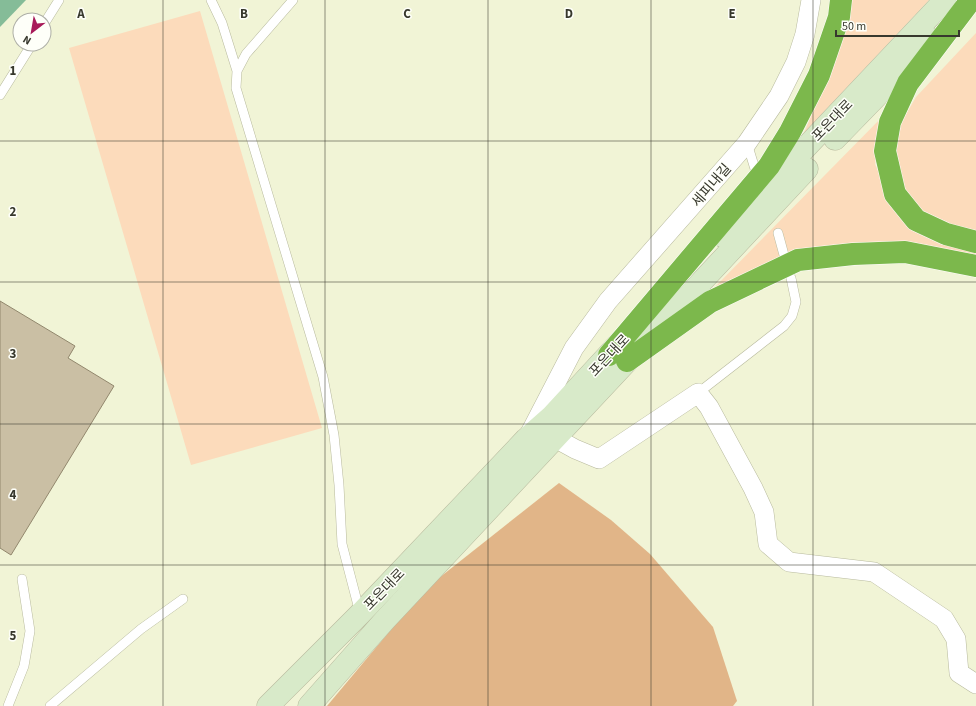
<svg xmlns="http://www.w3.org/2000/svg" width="976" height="706" font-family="'Source Sans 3','Noto Sans KR',sans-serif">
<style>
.green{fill:#fcdbbb}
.forest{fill:#e1b588}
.water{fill:#85bc98}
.building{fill:#cabfa4;stroke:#92876d}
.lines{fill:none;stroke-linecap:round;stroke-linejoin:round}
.lane-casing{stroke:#b8ba9e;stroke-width:10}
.street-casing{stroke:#b8ba9e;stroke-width:20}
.secondary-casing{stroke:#b8ba9e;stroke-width:23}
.highway-casing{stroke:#fff;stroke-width:23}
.lane{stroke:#fff;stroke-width:9}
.street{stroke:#fff;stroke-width:19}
.secondary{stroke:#d8eac9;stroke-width:22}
.highway{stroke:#7cb84c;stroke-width:22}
.grid{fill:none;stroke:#37382d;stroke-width:1;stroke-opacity:0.55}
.labels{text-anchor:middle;stroke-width:3;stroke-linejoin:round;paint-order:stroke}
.street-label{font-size:14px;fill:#37382d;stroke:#fefff9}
.grid-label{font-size:13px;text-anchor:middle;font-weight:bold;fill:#37382d;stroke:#fefff9;stroke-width:3;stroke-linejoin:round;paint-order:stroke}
</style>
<rect width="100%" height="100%" fill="#f1f4d6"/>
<path class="green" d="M849 0H929L804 133 831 68Z
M200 11 322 428 191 465 69 48Z
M976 33V236L922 217 907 200 893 137 916 97Z
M885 114 875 164 892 202 921 232 938 243 976 252V257L892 247 711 291Z"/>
<path class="forest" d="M559 483 611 520 650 554 713 627 737 701 733 706H327L425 589Z"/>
<path class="water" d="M0 0H26L0 27Z"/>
<path class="building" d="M0 301 75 346 68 358 114 386 11 555 0 548Z"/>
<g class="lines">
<g class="lane-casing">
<path id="lane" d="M211 0 222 23 237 71
M293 0 246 54 237 71 236 88 323 377 334 435 339 485 342 544 360 613
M44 24 59 0
M0 95 32 44
M747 143 755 169
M778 233 784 255
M698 393 784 326 792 316 796 302 791 278
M8 706 24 666 30 631 22 579
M50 706 141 629 183 599"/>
</g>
<g class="street-casing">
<path id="street" d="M530 433 574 348 608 301 747 143 779 96 796 62 805 34 811 0
M555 438 575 449 599 459 698 393 709 407 753 488 764 512 768 544 789 562 874 572 944 619 956 639 959 673 976 684"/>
</g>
<g class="secondary-casing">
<path id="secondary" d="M835 139 932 39
M722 236 945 0
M268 706 360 614 526 439 552 416 622 340
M309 706 384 621 807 169"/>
</g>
<g class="highway-casing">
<path id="highway" d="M971 0 908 83 890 122 885 151 895 194 916 220 946 234 976 242
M609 355 769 166 790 132 819 75 839 17 841 0
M627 361 710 302 798 260 853 254 905 252 976 266"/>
</g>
<use href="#lane" class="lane"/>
<use href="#street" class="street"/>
<use href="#secondary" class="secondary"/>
<use href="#highway" class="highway"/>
</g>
<path class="grid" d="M163 0V706M325 0V706M488 0V706M651 0V706M813 0V706M0 141H976M0 282H976M0 424H976M0 565H976"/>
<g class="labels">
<g class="street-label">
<text transform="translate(832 120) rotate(-46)" y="5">포은대로</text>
<text transform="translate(711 185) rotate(-49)" y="5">세피내길</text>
<text transform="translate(609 355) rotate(-47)" y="5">포은대로</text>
<text transform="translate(384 589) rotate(-46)" y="5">포은대로</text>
</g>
</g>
<g class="grid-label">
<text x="81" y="18">A</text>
<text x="244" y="18">B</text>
<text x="407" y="18">C</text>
<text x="569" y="18">D</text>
<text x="732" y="18">E</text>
<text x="13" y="75">1</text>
<text x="13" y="216">2</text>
<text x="13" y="358">3</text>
<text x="13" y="499">4</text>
<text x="13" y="640">5</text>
</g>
<g transform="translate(32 32) rotate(211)"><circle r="19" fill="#fefff9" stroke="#aeafa7"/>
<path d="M0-3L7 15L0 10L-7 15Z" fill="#a81a5a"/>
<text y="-6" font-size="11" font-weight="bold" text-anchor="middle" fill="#37382d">N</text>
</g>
<path d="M836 30v6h123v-6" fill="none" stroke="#37382d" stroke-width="2"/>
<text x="842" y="30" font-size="12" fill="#37382d" stroke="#fefff9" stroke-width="3" paint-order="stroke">50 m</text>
</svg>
